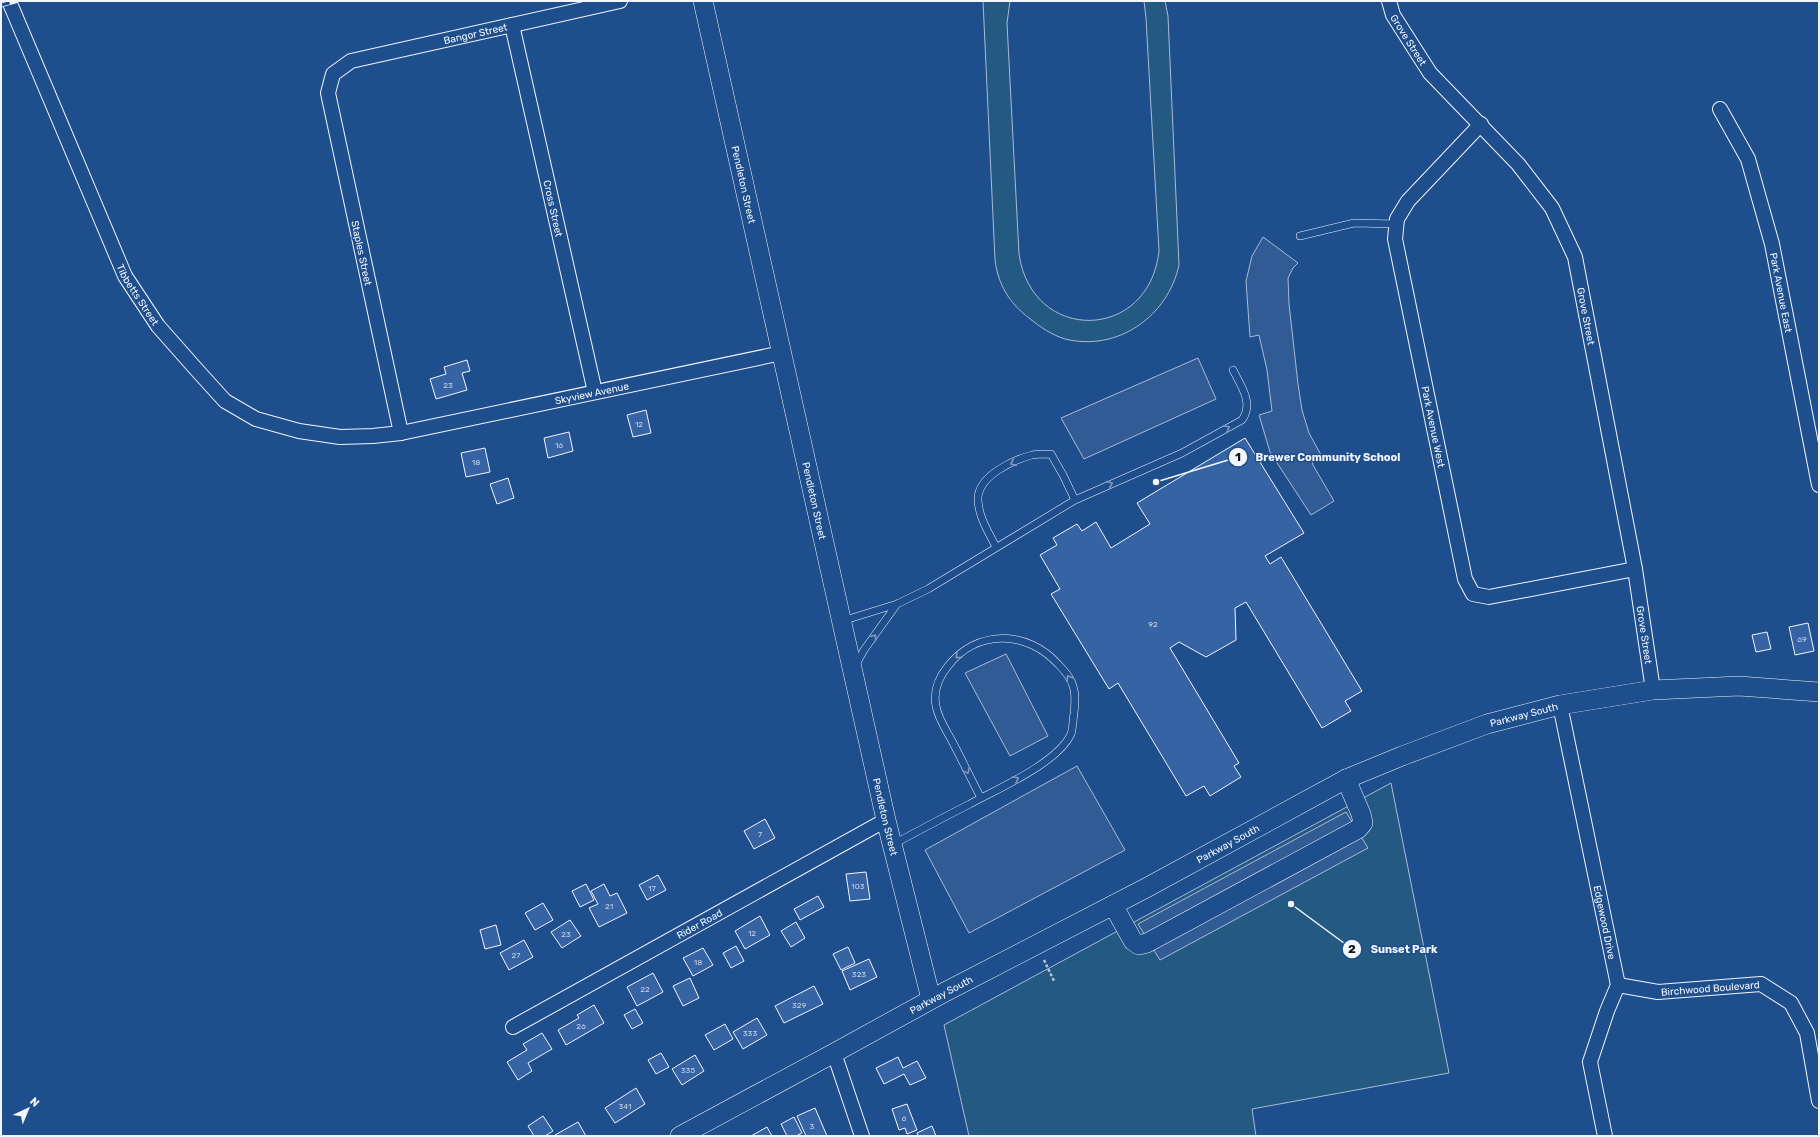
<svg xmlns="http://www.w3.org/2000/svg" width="1820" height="1137" font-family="Rubik,sans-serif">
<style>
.green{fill:#245a82;stroke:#a8bbd7}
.parking{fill:#305b95;stroke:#a8bbd7}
.building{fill:#3563a3;stroke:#f2f6ff}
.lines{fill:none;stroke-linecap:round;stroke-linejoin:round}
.lane-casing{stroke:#f2f6ff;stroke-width:8}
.street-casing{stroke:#f2f6ff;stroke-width:16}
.secondary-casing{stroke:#f2f6ff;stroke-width:20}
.path{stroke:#b3c4dc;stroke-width:2.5;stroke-dasharray:3 2;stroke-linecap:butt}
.lane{stroke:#1f4e8c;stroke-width:7}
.street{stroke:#1f4e8c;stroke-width:14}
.secondary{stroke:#1f4e8c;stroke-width:19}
.rail-casing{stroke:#f2f6ff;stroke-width:4.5}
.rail{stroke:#1f4e8c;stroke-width:3;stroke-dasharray:9;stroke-linecap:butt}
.oneway{stroke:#7e9ac0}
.labels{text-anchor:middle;stroke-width:3;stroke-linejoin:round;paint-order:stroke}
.number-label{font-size:8px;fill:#c3d1e8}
.street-label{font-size:10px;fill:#f2f6ff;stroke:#1f4e8c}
.leader{fill:none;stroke:#f2f6ff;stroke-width:1.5}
.callout-dot{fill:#f2f6ff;stroke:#1f4e8c;stroke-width:1.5}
.mark-label{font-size:12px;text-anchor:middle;font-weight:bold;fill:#111}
.callout-label{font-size:11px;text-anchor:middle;font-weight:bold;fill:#f2f6ff;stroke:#1f4e8c;stroke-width:3;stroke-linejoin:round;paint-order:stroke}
</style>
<rect width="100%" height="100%" fill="#1f4e8c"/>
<path class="green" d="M983 1H1010L1007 23 1019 254C1032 344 1149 342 1159 251L1146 18 1144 1H1165L1168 16 1179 265C1168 316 1118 352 1065 339 1052 335 1040 327 1029 318 1009 303 998 284 995 260Z
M1391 783 1449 1073 1252 1109 1256 1136H969L944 1025Z"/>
<path class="parking" d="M1263 237 1298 263 1293 268 1288 278 1289 304 1298 384 1302 410 1309 433 1321 455 1312 460 1313 465 1334 501 1311 515 1270 452 1259 415 1272 411 1267 370 1259 335 1250 337 1246 281 1252 256Z
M1198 358 1216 399 1084 459 1061 418Z
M1006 654 1048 736 1010 756 965 673Z
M1077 766 1125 850 969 933 925 850Z
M1346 812 1368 848 1160 960 1138 924Z"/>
<path class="building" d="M467 360 470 371 462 373 467 390 436 399 430 379 446 374 444 367Z
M646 410 651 433 633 437 627 415Z
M569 432 573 451 548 458 544 438Z
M1245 438 1304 533 1265 556 1270 564 1281 557 1362 691 1345 701 1351 711 1322 728 1246 602 1235 608 1236 640 1206 657 1179 642 1170 648 1239 763 1234 766 1241 777 1210 796 1204 786 1186 796 1118 683 1109 689 1051 594 1060 589 1040 555 1057 545 1053 538 1077 524 1082 531 1096 522 1111 548 1150 524 1137 503Z
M485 448 490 472 466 477 461 453Z
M508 478 514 498 497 504 490 484Z
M1808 623 1814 651 1795 655 1789 627Z
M1767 632 1771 649 1756 652 1752 635Z
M765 819 775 838 754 849 744 831Z
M866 872 870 899 850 901 846 874Z
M658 875 666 890 647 900 639 885Z
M586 884 594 900 580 907 572 891Z
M604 884 610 896 617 893 627 913 599 927 589 908 598 904 591 891Z
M818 896 824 907 800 920 794 909Z
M543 903 553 920 535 930 525 913Z
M760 916 770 935 745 949 735 931Z
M570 920 581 936 562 948 551 932Z
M796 922 805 938 791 947 781 931Z
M496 925 501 945 485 949 480 930Z
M524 940 533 957 509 970 500 953Z
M736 946 744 961 731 968 723 953Z
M848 947 855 963 841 970 833 954Z
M703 948 713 965 693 976 683 958Z
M869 959 877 977 850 990 842 971Z
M653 973 663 992 637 1006 627 987Z
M690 978 699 998 683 1006 673 986Z
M814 986 823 1004 784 1023 775 1006Z
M594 1005 604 1023 566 1045 558 1030 579 1018 577 1015Z
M635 1009 643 1023 632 1029 624 1015Z
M757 1018 767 1035 743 1049 733 1032Z
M725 1024 733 1039 714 1050 705 1035Z
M542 1033 552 1049 528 1063 532 1071 518 1080 507 1062 527 1050 523 1044Z
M661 1053 669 1067 656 1074 648 1060Z
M695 1055 704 1071 682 1085 672 1069Z
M898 1057 903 1068 917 1061 926 1078 910 1085 904 1074 884 1084 876 1068Z
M636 1088 645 1104 615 1123 605 1108Z
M907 1104 917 1130 907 1134 905 1128 899 1130 892 1109Z
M815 1108 827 1136H806L797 1116Z
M543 1116 553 1131 545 1136H534L528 1126Z
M794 1117 802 1133 796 1136H787L781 1124Z
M578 1122 586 1136H556L555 1135Z
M932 1126 936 1136H918L917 1133Z
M767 1127 772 1136H751Z"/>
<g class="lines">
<g class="lane-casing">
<path id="lane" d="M1300 236 1354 223 1397 224
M996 547C989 533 978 516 978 499 978 476 1013 460 1032 455 1038 454 1045 454 1051 454L1063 475 1075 500
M842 621 897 604 928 589 1075 500 1182 453 1242 420C1254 403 1241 386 1233 370
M855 666 864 650 897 604
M892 845C918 831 944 817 970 804 997 789 1058 763 1071 734 1073 728 1073 719 1074 713 1075 704 1076 695 1073 686 1071 678 1064 670 1058 664 1027 630 977 629 948 666 939 677 933 691 936 706 938 718 946 730 952 741 962 760 971 779 981 798"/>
</g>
<g class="street-casing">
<g id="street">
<path id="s1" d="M9 1 125 276 158 326 196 369 225 401 256 419 299 431 340 437 373 436 401 433 782 353"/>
<path id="s2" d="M1389 1 1393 15 1430 73 1518 164 1552 208 1575 257 1635 569 1653 690"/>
<path id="s3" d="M512 25 595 392"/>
<path id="s4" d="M1720 109 1748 159 1772 244 1819 485"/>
<path id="s5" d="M1481 124 1408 201 1397 219 1395 239 1465 579 1473 594 1489 597 1635 569"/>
<path id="s6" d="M401 433 328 93 333 74 351 61 620 1"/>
<path id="s7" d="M1560 705 1618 985 1607 1011 1590 1062 1605 1136"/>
<path id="s8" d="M1618 985 1658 992 1761 984 1791 1003 1807 1033 1819 1101"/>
<path id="s9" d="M513 1027 886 820"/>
<path d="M834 1053 862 1136"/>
</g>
</g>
<g class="secondary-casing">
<g id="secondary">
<path id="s10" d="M703 1 886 820 931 999"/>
<path d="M1113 905 1133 941 1139 945 1147 943 1358 829 1363 823 1361 814 1346 779"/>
<path id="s11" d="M680 1136 834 1053 945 992 1146 888 1346 779 1402 756 1487 724 1560 705 1653 690 1739 686 1819 692"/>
</g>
</g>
<path class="path" d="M1044 960 1054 981"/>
<use href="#lane" class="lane"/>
<use href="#street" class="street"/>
<use href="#secondary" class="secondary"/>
<g class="rail-casing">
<path id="rail" d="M1 5 16 1"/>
</g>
<use href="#rail" class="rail"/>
</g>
<defs><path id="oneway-chevron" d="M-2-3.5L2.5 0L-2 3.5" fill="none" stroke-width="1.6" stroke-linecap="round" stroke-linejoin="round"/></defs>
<g class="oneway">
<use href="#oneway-chevron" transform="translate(1227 428) rotate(-28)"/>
<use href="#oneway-chevron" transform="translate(1013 463) rotate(156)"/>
<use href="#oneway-chevron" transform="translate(1110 484) rotate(-24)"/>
<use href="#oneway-chevron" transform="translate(874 637) rotate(-52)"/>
<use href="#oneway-chevron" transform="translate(958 656) rotate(138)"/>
<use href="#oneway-chevron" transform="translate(1069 678) rotate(-121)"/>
<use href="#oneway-chevron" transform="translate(967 771) rotate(62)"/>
<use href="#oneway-chevron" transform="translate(1016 779) rotate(-28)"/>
</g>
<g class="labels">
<g class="number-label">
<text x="448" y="388">23</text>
<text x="639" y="427">12</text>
<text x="559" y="448">16</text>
<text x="476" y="465">18</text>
<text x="1153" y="627">92</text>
<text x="1802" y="642">69</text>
<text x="760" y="837">7</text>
<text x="858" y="889">103</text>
<text x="652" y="891">17</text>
<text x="609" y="909">21</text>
<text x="752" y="936">12</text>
<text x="566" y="937">23</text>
<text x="516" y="958">27</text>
<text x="698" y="965">18</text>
<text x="859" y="977">323</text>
<text x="645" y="992">22</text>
<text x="799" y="1008">329</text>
<text x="581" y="1029">26</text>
<text x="750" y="1036">333</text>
<text x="688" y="1073">335</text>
<text x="625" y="1109">341</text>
<text x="904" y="1121">6</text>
<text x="812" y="1129">3</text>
</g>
<g class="street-label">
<text dy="4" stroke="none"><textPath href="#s6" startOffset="517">Bangor Street</textPath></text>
<text dy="4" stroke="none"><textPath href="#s2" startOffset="44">Grove Street</textPath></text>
<text dy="4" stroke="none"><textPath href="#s10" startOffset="188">Pendleton Street</textPath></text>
<text dy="4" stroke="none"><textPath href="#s3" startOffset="188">Cross Street</textPath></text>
<text transform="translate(362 253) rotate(78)" y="4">Staples Street</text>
<text dy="4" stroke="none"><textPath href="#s4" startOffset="195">Park Avenue East</textPath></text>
<text dy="4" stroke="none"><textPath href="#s1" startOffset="321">Tibbetts Street</textPath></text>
<text dy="4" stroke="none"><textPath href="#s2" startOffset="380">Grove Street</textPath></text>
<text dy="4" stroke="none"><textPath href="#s1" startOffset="837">Skyview Avenue</textPath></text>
<text dy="4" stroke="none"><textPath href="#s5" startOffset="339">Park Avenue West</textPath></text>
<text dy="4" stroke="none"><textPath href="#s10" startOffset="512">Pendleton Street</textPath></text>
<text dy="4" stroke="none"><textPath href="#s2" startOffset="704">Grove Street</textPath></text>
<text dy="4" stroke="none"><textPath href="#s11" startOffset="945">Parkway South</textPath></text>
<text dy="4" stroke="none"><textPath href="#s10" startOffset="836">Pendleton Street</textPath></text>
<text dy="4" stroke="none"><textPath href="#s11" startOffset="621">Parkway South</textPath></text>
<text dy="4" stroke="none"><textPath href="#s7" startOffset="222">Edgewood Drive</textPath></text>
<text dy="4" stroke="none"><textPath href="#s9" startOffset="213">Rider Road</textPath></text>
<text dy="4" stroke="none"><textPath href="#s8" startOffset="93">Birchwood Boulevard</textPath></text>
<text dy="4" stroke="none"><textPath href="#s11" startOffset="297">Parkway South</textPath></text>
</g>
</g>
<path class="leader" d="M1156 482L1238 457M1291 904L1352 949"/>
<g class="callout-dot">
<circle cx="1156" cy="482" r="4"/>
<circle cx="1291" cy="904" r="4"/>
<circle cx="1238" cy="457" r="10"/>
<circle cx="1352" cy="949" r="10"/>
</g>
<g class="mark-label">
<text x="1238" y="461">1</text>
<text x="1352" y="953">2</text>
</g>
<g class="callout-label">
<text x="1328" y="461">Brewer Community School</text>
<text x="1404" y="953">Sunset Park</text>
</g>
<rect width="1820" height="1137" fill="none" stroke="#f2f6ff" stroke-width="4"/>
<g transform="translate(28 1109) rotate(44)" stroke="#1f4e8c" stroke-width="3" paint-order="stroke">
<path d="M0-3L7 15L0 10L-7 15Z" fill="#f2f6ff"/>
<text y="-6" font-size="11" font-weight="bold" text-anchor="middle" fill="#f2f6ff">N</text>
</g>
</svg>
